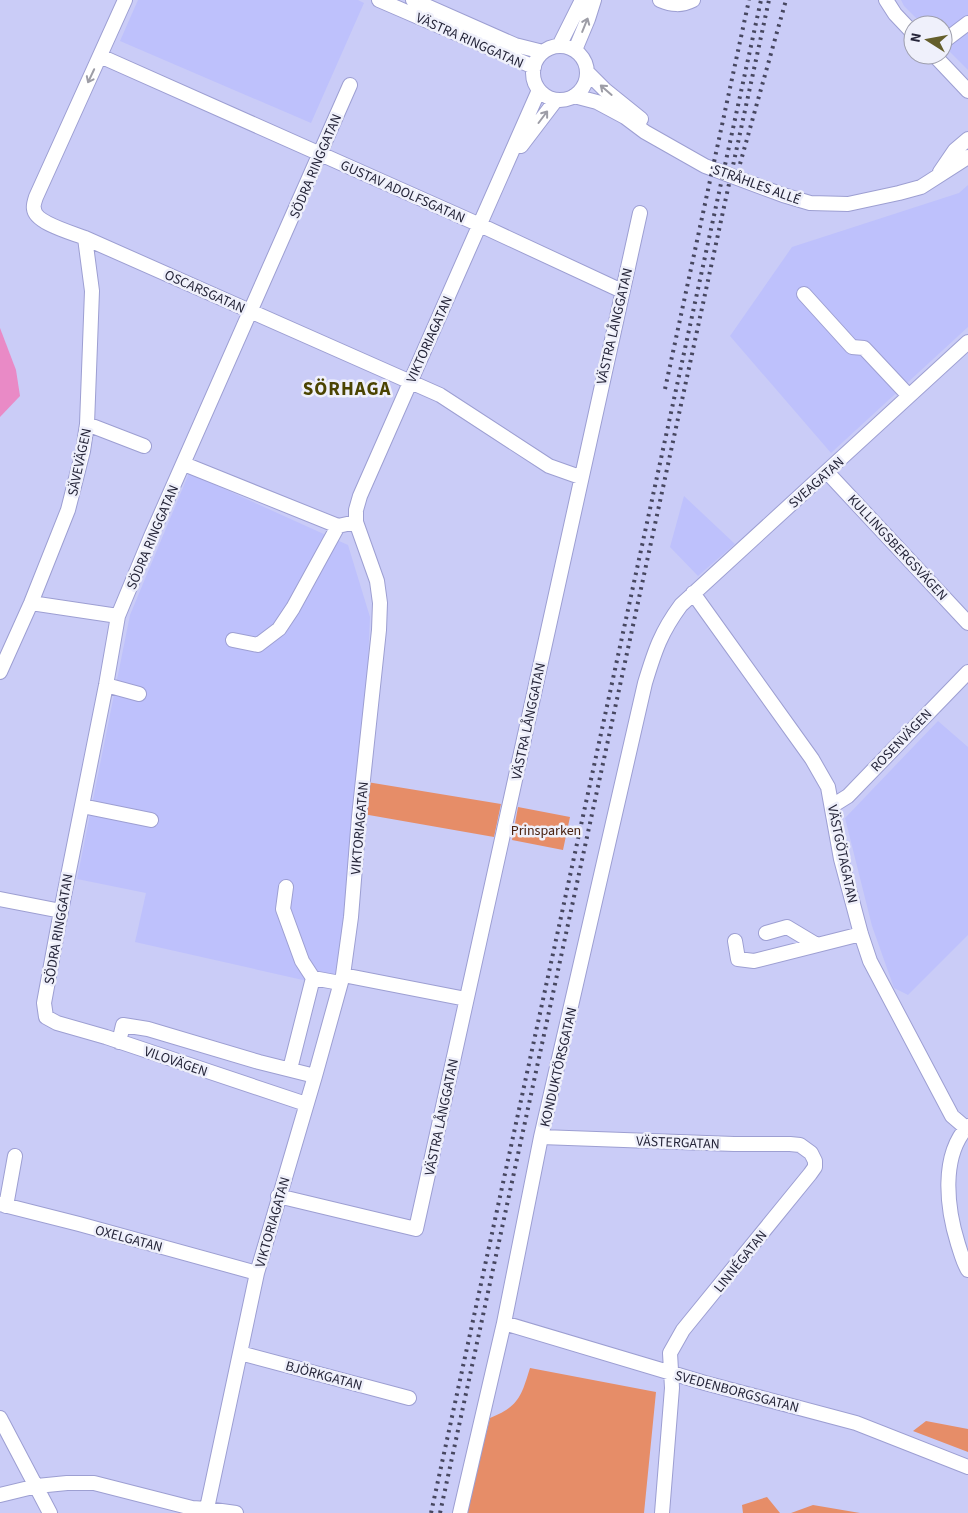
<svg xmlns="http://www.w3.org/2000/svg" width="968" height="1513" font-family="'Source Sans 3',sans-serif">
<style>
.built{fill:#bec1fc}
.green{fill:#e68d68}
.water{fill:#e98ac6}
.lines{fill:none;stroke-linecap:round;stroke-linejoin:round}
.minor-casing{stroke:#9d9fd2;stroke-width:16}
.minor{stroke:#fff;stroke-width:14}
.rail{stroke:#474760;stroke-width:4;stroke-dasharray:2.5 5;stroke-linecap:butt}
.oneway{stroke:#9d9da6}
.labels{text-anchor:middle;stroke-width:5;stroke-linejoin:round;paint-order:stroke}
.street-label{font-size:14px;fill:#252539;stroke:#eff0fb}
.park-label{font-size:14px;fill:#492110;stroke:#eff0fb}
.district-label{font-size:19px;font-weight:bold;letter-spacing:1px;fill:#4b4401;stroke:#eff0fb}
</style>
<rect width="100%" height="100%" fill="#caccf7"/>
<path class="built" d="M138 0H358L364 3 311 123 120 41Z
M901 0H968V70L943 45V25H923L904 6Z
M968 185V327L831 453 730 336 792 247 959 193Z
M189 473 348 545 370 617 364 755 356 825 334 987 135 942 146 893 77 879 130 615Z
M684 496 735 544 698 576 670 547Z
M938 721 968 747V935L908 995 894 988 872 926 845 818Z"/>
<path class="green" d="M367 782 501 804 494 837 363 814Z
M518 807 570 817 563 850 512 840Z
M530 1368 656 1392 644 1513H466L490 1418C519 1406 521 1397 530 1368Z
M926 1421 968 1429V1452L913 1431Z
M767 1497 780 1513H743L742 1505Z
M813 1505 860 1513H791Z"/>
<path class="water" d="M0 328 16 370 20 396 0 417Z"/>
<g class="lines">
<g class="minor-casing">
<path id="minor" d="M125 0 36 197C35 200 33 206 34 209 35 223 73 233 85 238L440 395 549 466 580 477
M379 0 534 67
M413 0 515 45 543 52
M660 0C672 5 681 6 693 0
M886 0 895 14 913 33
M943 42 968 23
M559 46 582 0
M533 73a27 27 0 1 1 54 0a27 27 0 1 1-54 0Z
M575 50 588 19 594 0
M934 55 968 91
M100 56 480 225 622 291
M587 72 605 90 641 119
M574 96 597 102 625 117 645 132 705 166 783 195 810 203 848 204 899 193 921 187 968 157
M521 146 556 100
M940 172 955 150 968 139
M804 294 852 347 864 348 909 396
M87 424 144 446
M184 464 338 526 356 522
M827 472 968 623
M693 593 812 759 828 787 841 859 861 934 870 961 952 1116 966 1128
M31 603 118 616
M233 640 258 645 279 629 293 608 338 526
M0 672 31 603 68 510 83 451 87 424 92 291 85 238
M106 685 139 694
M82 806 151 820
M832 806 848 796 968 672
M286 887 283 909 302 961 313 978
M0 899 61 911
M766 933 787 927 817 945
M735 941 738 959 754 961 861 934
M343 975 466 999
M119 1042 123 1025 148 1029 259 1062 315 1076
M290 1069 313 978 340 983
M306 1104 106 1037 57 1023 46 1017 44 1003 61 911 106 685 118 616 152 534 350 85
M968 1126C940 1156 947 1209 958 1244 961 1253 963 1262 968 1270
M541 1137 734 1144H790L800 1145 811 1153 815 1161V1167L810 1174 683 1330 670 1353 672 1388 662 1513
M278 1196 416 1229 640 213
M0 1204 79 1224 257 1273
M6 1206 15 1156
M504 1323 705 1383 856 1423 968 1467
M240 1353 409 1398
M0 1418 50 1513
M0 1495 37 1486 67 1483H94L192 1508 207 1509 236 1513
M206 1513 257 1273 315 1076 343 975 351 917 359 817 379 630 380 603 377 581 356 522V510L360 496 539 90
M460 1513 504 1323 541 1137 645 683C655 650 661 632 681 605L968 342"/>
</g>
<use href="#minor" class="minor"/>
<path class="rail" d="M740 164 786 0
M665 389 749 0
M431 1513 761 0
M440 1513 769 0"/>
</g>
<defs><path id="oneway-shaft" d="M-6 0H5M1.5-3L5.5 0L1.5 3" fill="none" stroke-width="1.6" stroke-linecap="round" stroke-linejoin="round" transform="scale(1.25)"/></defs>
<g class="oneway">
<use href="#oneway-shaft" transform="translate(585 25) rotate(-68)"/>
<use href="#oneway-shaft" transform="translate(91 76) rotate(115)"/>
<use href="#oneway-shaft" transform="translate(606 90) rotate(-139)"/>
<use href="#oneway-shaft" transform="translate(543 117) rotate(-53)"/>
</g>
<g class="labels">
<g class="street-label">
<text transform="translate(470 40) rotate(24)" y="5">VÄSTRA RINGGATAN</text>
<text transform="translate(315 166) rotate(-67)" y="5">SÖDRA RINGGATAN</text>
<text transform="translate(757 184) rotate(20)" y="5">STRÅHLES ALLÉ</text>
<text transform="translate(403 191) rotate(24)" y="5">GUSTAV ADOLFSGATAN</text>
<text transform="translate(205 291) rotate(24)" y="5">OSCARSGATAN</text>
<text transform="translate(614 326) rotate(-77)" y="5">VÄSTRA LÅNGGATAN</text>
<text transform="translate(429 339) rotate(-66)" y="5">VIKTORIAGATAN</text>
<text transform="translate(79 462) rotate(-78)" y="5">SÄVEVÄGEN</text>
<text transform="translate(816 482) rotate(-42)" y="5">SVEAGATAN</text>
<text transform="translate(152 537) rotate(-67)" y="5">SÖDRA RINGGATAN</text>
<text transform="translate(898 547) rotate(47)" y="5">KULLINGSBERGSVÄGEN</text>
<text transform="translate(528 721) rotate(-78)" y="5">VÄSTRA LÅNGGATAN</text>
<text transform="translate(901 740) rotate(-46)" y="5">ROSENVÄGEN</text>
<text transform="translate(359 828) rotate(-85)" y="5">VIKTORIAGATAN</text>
<text transform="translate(843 854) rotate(78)" y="5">VÄSTGÖTAGATAN</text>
<text transform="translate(58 929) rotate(-80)" y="5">SÖDRA RINGGATAN</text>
<text transform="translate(176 1061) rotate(19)" y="5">VILOVÄGEN</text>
<text transform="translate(558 1067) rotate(-77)" y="5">KONDUKTÖRSGATAN</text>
<text transform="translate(441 1117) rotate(-78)" y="5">VÄSTRA LÅNGGATAN</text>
<text transform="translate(678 1142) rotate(2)" y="5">VÄSTERGATAN</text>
<text transform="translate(272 1222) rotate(-74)" y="5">VIKTORIAGATAN</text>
<text transform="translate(129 1238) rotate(15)" y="5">OXELGATAN</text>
<text transform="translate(740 1261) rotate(-51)" y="5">LINNÉGATAN</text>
<text transform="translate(324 1375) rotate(15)" y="5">BJÖRKGATAN</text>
<text transform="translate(737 1391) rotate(15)" y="5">SVEDENBORGSGATAN</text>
</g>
<g class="park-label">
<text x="546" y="835">Prinsparken</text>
</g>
<g class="district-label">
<text x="347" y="395">SÖRHAGA</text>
</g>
</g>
<g transform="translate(928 40) rotate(281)"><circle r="24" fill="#eff0fb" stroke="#9e9fad"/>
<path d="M0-4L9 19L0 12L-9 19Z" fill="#645e2b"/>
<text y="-8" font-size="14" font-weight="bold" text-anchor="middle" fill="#252539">N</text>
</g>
</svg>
